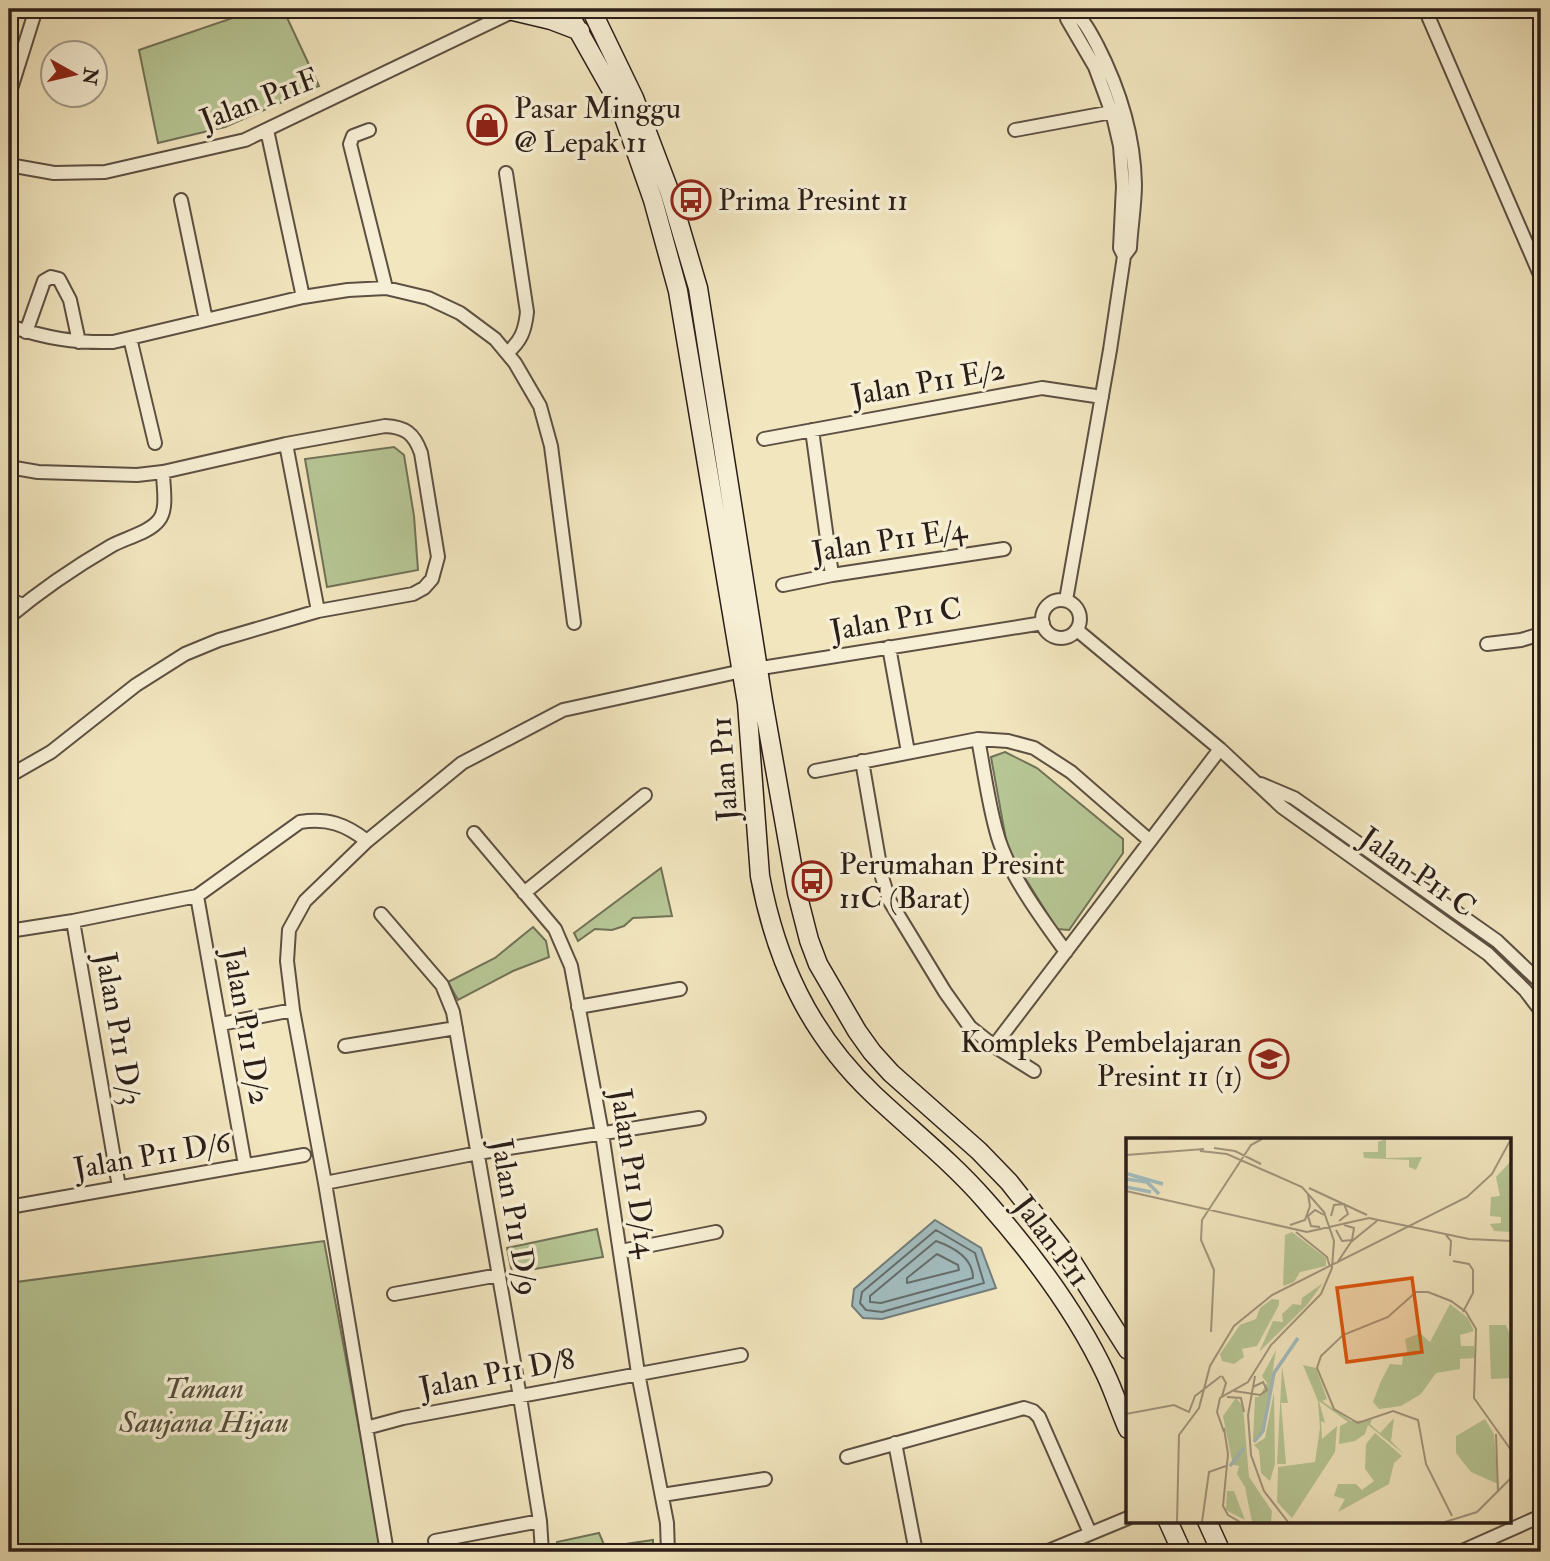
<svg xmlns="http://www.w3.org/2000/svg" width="1550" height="1561" font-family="'IM FELL Double Pica',serif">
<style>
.green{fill:#b7c695;stroke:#717257;stroke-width:2}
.water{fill:#a2bcbe;stroke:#727d7c;stroke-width:2}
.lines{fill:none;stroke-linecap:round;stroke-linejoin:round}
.shore{stroke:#666d6c;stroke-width:2}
.minor-casing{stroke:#5d5042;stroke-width:16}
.secondary-casing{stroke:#2b1e19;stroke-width:21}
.minor{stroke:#f7efd5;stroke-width:12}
.secondary{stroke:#f7efd5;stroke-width:18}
.labels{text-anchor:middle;stroke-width:7;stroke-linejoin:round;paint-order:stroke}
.street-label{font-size:30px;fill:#2b1e19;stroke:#f7efd5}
.poi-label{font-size:30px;fill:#2b1e19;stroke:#f7efd5;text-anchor:start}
.park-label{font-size:30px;font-style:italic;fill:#55503e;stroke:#f7efd5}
.inset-river{fill:none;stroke:#a2bcbe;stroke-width:3.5}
.inset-road{fill:none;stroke:#a2967d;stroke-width:2}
.view{fill:#df560d;fill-opacity:0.15;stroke:#df560d;stroke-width:3.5}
.inset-edge{fill:none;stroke:#2b1e19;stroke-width:3.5}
</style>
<rect width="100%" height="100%" fill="#f2e6bf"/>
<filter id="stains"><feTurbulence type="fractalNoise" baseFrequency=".00286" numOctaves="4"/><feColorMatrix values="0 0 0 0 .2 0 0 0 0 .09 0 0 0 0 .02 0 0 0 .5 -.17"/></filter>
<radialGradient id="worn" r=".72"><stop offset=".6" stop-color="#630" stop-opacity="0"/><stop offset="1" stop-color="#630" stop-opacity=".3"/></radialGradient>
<path class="green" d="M259 9H283L319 86 225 127 158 143 139 50Z
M394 447 404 455 414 516 418 570 327 587 305 459Z
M1005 752 1037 768 1123 839V853L1069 930 1057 929 1008 851 991 757Z
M661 868 672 916 633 918 624 926 612 930 595 929 578 941 574 933Z
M533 927 546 941 549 957 513 971 458 1000 448 982 495 958Z
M597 1229 603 1257 512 1273 507 1248Z
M324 1241 382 1552H9V1283Z
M599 1533 605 1547 653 1540V1552H556L557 1542Z"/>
<path class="water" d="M935 1220 981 1248 996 1288 882 1319 863 1318 852 1306 854 1289Z"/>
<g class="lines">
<path class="shore" d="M936 1230 975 1253 984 1283 882 1312 866 1310 860 1303 862 1292Z
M936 1241C953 1247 973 1258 973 1278L881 1303 870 1302V1296Z
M937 1254 958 1265 959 1270 907 1283V1278Z"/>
<g class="minor-casing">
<path id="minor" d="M1067 9V19L1095 67 1113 116 1120 146 1123 186 1120 248 1124 256
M1425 9 1541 277
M9 95 36 9
M267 130 303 297
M369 130 353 136 350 144 386 288
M1015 130 1112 112
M9 165 54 173 105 172 245 140 518 9
M506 173 527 312C525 331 521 341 507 353
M181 200 206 320
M9 326C47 338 73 343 113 342L303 297 348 290 386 288 428 298 460 313 495 339 515 363 540 406 551 446 574 623
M26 332 44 281 51 277 59 279 70 300 79 342
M130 338 155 443
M812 430 832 575
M764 439 1042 388 1102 397
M286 444 318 611
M9 467 38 472 137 475 163 472 286 444 385 426C405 427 414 433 421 453L438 557 432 579 424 588 413 594 318 611 219 640 185 654 136 685 51 752 9 776
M783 585 832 575 1004 549
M1042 619a19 19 0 1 1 38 0a19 19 0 1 1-38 0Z
M9 600 24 605
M1066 600 1110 350 1124 256 1130 248C1131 227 1135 205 1135 184 1134 135 1119 88 1097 45 1090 32 1081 14 1068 9
M9 617C41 590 75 567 111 546 125 538 149 533 159 520 168 509 163 486 163 472
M1077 630 1220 749 1282 807 1488 954 1525 990 1541 1011
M1487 644 1521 640 1541 634
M889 647 908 752
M978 739C984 770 988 801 996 830 1006 871 1042 919 1066 952
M862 761 882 877 889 900 945 992 970 1027 994 1046 1034 1071
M815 771 978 739 1008 741 1034 748 1071 772 1149 840
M1261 784 1294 798 1497 941 1541 983
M474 833 555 929 571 966 602 1133 638 1373 667 1523 668 1552
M524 893 645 795
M197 896 245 1165
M381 914 442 985 453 1012 520 1397 540 1521 542 1552
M73 921 119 1187
M9 931 73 921 197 896 300 822C328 818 345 824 367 841
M578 1007 680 989
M221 1024 293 1010
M345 1046 456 1028
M994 1046 1220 749
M325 1183 478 1153 699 1118
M9 1207 304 1155
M621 1251 716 1232
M394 1294 499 1275
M366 1428 403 1418 741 1355
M895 1443 916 1552
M847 1457 1024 1408 1033 1411 1039 1417 1090 1533
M662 1495 765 1479
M435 1541 540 1521
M387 1552 325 1183 293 1010 287 961 289 930 305 901 367 841 462 763 563 710 742 671 1043 623
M1046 1552 1128 1518
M1460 1552 1541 1516"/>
</g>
<g class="secondary-casing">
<path id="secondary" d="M566 9 619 103 653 200 678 291 747 703 760 876C776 961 809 1033 873 1094 910 1129 951 1161 985 1200 1032 1253 1076 1311 1106 1375 1114 1392 1120 1411 1128 1429
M591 9 634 98 670 193 698 288 763 701 797 893 809 940 818 964 857 1031 872 1052 891 1073 979 1151 1009 1182 1073 1263 1128 1350
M513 11 551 20 580 31
M1168 1521 1182 1552
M1207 1521 1221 1552"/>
</g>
<use href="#minor" class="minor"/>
<use href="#secondary" class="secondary"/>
</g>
<defs>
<g id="shop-ring" transform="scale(2.0125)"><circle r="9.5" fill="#f7efd5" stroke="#8f2418" stroke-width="1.5"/><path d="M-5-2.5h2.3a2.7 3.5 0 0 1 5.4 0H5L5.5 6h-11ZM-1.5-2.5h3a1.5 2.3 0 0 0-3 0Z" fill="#8f2418"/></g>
<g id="bus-ring" transform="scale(2.0125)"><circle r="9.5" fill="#f7efd5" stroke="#8f2418" stroke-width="1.5"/><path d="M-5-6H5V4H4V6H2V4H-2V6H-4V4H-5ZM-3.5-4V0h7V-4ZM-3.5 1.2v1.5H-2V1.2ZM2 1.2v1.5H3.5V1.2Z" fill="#8f2418"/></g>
<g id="school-ring" transform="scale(2.0125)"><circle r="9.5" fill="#f7efd5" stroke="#8f2418" stroke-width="1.5"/><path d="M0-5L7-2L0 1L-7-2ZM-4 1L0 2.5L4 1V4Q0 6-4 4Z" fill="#8f2418"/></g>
</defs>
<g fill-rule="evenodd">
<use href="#shop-ring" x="487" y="125"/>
<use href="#bus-ring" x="691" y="200"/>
<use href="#bus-ring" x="812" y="881"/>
<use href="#school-ring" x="1269" y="1059"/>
</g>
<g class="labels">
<g class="street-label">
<text transform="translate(259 99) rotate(-21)" y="10">Jalan P11F</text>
<text transform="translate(928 382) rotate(-10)" y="10">Jalan P11 E/2</text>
<text transform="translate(889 540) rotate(-9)" y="10">Jalan P11 E/4</text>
<text transform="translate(896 619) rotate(-10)" y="10">Jalan P11 C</text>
<text transform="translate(724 769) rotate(-94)" y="10">Jalan P11</text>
<text transform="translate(1418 872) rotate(35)" y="10">Jalan P11 C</text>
<text transform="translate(247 1026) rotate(80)" y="10">Jalan P11 D/2</text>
<text transform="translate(119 1029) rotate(80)" y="10">Jalan P11 D/3</text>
<text transform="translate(152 1155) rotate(-10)" y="10">Jalan P11 D/6</text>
<text transform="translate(634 1173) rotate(81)" y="10">Jalan P11 D/14</text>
<text transform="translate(515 1217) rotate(80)" y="10">Jalan P11 D/9</text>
<text transform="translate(1052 1241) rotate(53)" y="10">Jalan P11</text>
<text transform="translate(497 1373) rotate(-11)" y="10">Jalan P11 D/8</text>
</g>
<g class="poi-label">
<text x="514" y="118">Pasar Minggu<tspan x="514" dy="34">@ Lepak 11</tspan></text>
<text x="718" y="210">Prima Presint 11</text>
<text x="839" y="874">Perumahan Presint<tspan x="839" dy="34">11C (Barat)</tspan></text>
<text x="1242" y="1052" text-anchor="end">Kompleks Pembelajaran<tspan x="1242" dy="34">Presint 11 (1)</tspan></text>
</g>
<g class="park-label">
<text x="204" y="1398">Taman<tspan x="204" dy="34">Saujana Hijau</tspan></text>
</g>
</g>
<g transform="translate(1126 1138)">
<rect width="385" height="385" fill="#f2e6bf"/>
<path d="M260 1V20L296 19 290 32 283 29V22L238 20 237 14H252V4ZM385 23V94L368 93 364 86 375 85V79L364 78 365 59 374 58 370 39ZM166 94 200 120V128L174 134 168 144 157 148 159 97ZM197 145 181 167 133 214 147 183 157 184 156 176 167 166 175 167 176 160ZM146 161 153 162V167L131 208 116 211 118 219 108 226 96 223 94 216 114 187 130 181 134 170ZM324 166 342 180 348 193 334 197 335 208H348L349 220 334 221V231L310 235 295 256 275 268 253 271 247 264 255 243 264 226 276 227 277 218 282 217 279 201 294 195 304 204ZM363 187H380L385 199V240L365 241ZM150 212 137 293 127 303 129 259H133L141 245 136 238ZM177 227 190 230 201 261 196 263 225 283 246 282 244 286 254 295 268 280 265 303 279 317 242 287 239 296 229 303 213 306 214 288 222 284 193 263 199 285 195 283 196 301 211 288 209 314 166 380 151 364 152 329 189 324 194 290 192 263ZM156 229 162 265H155L160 326H151ZM148 254 149 326 144 343 135 335 133 312 128 307 139 300ZM110 260 117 268 123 339 146 373 145 384H126L119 349 111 336 113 328 107 327 97 278ZM359 281 368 296 372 346 345 334 330 315V298ZM249 295 276 318 268 325 263 346 212 374 219 361 208 358 212 346H230L236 352 248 343 239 331 240 306ZM101 353H108L119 382 100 372Z" fill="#b7c695"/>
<path class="inset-river" d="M2 36 37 46M0 41 21 44 33 56M0 49 25 54M128 304 137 293 148 235 172 200M104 328 118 310"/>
<path class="inset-road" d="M88 10 109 13 135 26M74 13 101 16 176 49 198 74 208 103 206 130 195 156 145 207 122 244 94 260 91 274 98 294M0 17 78 11M183 50 241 77M0 53 181 94 243 80 343 101 385 103M205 78 208 67 218 66 222 76 213 83M164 87 179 82 184 68 182 56M194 89 185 88 182 78 189 72 198 77M210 92 216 103 226 102 228 90 218 87M170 94 201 119 204 129M320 97 325 103 324 118M327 123 343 126 347 132V155L337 174M211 125 225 104 252 82M85 194 88 132 75 102 76 82 125 7 136 1M96 238 100 245 96 258M129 238 122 277 125 317 138 353 162 384M108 253 134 257 141 252 137 244 127 249M101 259 115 260 118 274M0 276 48 267 63 274 69 258 95 238M98 290 102 316 97 368 102 377 114 384M370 296 372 354M326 378 300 326 292 282 267 273 232 285 208 271 191 230 195 218 217 197 262 179 290 154H302L325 163 340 174 350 191 348 260 385 312M51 384 53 297 73 270 84 228 108 188 146 157 341 59 366 36 385 1M76 384 83 334 100 328M319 384 351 374 385 340"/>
<path class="view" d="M286 140 296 214 221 224 211 150Z"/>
<rect width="385" height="385" class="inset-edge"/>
</g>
<rect width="1550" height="1561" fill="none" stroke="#f2e6bf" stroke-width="35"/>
<rect x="10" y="10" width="1529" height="1540" fill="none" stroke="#2b1e19" stroke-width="3.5"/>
<rect x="18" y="18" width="1515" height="1526" fill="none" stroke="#2b1e19" stroke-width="2"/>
<g transform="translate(74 74) rotate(98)"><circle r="33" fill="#f7efd5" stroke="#a59b8a" stroke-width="2"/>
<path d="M0-5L12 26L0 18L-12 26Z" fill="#8f2418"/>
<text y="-10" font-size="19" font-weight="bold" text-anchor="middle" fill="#2b1e19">N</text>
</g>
<rect width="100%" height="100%" filter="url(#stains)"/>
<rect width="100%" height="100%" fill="url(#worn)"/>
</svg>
